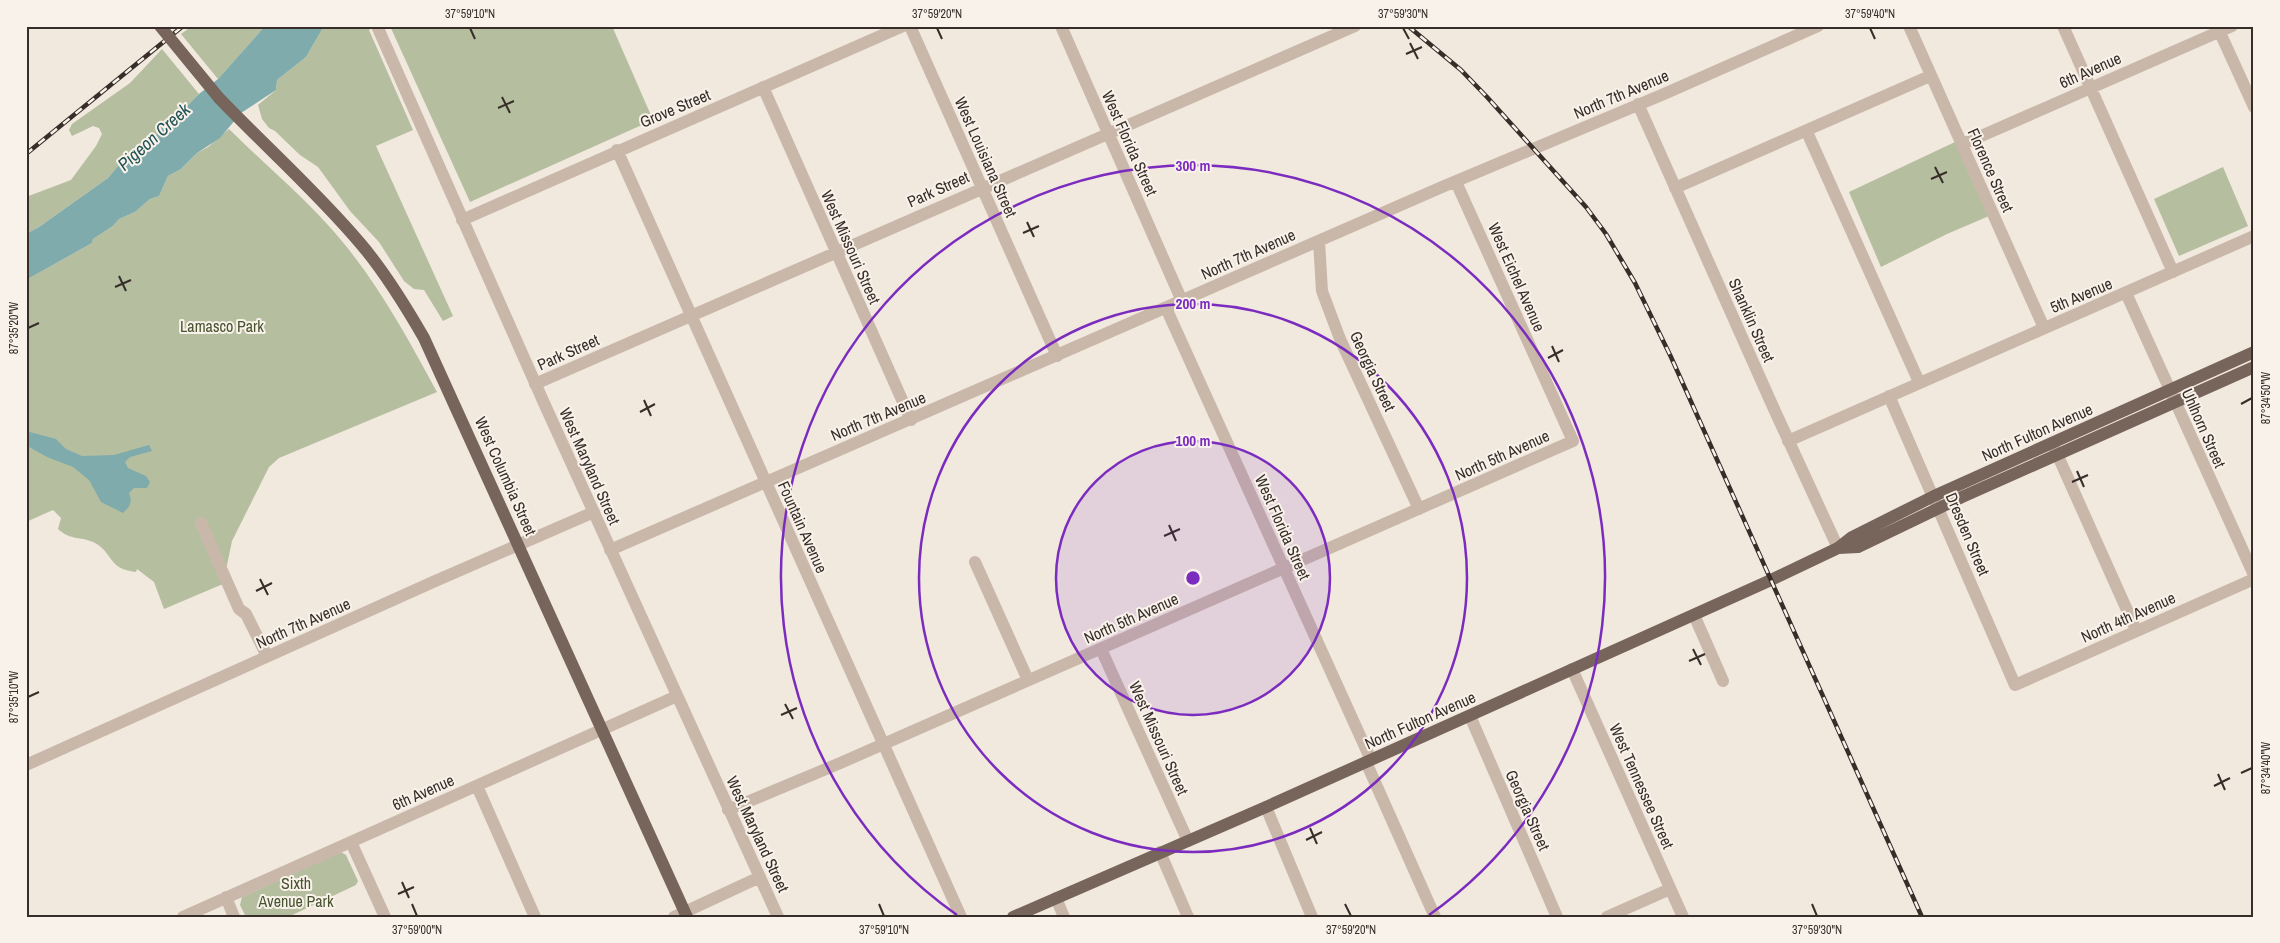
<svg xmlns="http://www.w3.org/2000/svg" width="2280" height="943" font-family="'Archivo Narrow',sans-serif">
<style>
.green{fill:#b5bf9f}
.water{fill:#7fabac}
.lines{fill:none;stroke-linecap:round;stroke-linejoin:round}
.minor{stroke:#c9b8aa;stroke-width:12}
.major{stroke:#77645b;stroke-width:12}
.rail-casing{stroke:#372d29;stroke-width:4.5}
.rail{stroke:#f9f2ea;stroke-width:2.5;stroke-dasharray:8;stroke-linecap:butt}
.major-bridge{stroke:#77645b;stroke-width:12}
.ticks{fill:none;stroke:#372d29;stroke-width:2}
.ring{fill:none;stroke:#7b2cbf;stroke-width:2.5}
.labels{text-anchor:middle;stroke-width:4;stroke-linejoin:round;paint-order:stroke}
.street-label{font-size:16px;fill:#372d29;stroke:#f9f2ea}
.park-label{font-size:16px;fill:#47532f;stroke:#f9f2ea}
.water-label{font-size:18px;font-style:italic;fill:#215356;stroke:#f9f2ea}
.centre{fill:#7b2cbf;stroke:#f9f2ea;stroke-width:2.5}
.ring-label{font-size:15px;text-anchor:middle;font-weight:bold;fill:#7b2cbf;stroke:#f9f2ea;stroke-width:4;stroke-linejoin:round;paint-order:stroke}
.neatline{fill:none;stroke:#372d29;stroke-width:2}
.ticks-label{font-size:12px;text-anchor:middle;fill:#372d29}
</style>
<rect width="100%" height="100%" fill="#f1e8de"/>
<path class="green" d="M192 26H265L218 79 181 34Z
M324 26H375L369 30 413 130 376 146 453 316 443 321 424 290 414 289 404 281 379 242 350 211 318 167 300 155 275 131 269 128 262 119 258 105 276 90 277 80 306 57Z
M390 26H612L653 120 470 202Z
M162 49 199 94 176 117 167 122 153 139 132 149 108 178 39 227 26 234V197L71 180 96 146 102 134 99 128 93 126 72 136 69 130 72 124 130 83Z
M229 129C261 161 297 191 327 224 373 274 405 333 437 392L279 458 269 467 232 541 223 584 164 609 154 582 137 569 136 572C108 569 114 554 95 543 82 536 71 541 58 529L61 518 53 510 26 522V280L92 243 93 239 113 226 119 219 135 212 150 199 159 196 168 176 181 169 197 153 208 147Z
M1955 142 1989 216 1947 234 1881 267 1849 192Z
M2223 167 2248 226 2179 256 2154 199Z
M341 852 346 855 358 881 356 885 288 917H246L240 905 242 897Z"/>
<path class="water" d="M265 26H324L306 57 277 80 276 90 241 113 220 138 197 153 181 169 168 176 159 196 150 199 135 212 119 219 113 226 93 239 92 243 26 280V234L39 227 108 178 132 149 153 139 167 122 176 117 199 94 218 79Z
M26 431 56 439 66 449 82 456 114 455 149 445 152 451 130 457 125 462 128 468 146 476 150 482 147 488H134L129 493C133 503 130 506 123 513L101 502 89 480 73 467 47 457 29 447 26 449Z"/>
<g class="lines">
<path class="minor" d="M377 26 544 403 778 917
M910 26 1057 356
M1061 26 1182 301
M1909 26 2044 328
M2063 26 2173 272
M2217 26 2254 107
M763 87 911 420
M1638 104 1774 409 1838 548
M1807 132 1919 382
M1963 144 2232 26
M617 150 961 917
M1675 188 1930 76
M462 220 903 26
M1319 241 1322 291 1340 339 1419 509
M2126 293 2254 575
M1166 308 1371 760
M535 384 1355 26
M1889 396 2015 685 2254 579
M1788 441 2254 236
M2053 445 2136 630
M201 523 239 609 246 614 267 656
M610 550 1442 187 1664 94 1818 26
M975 562 1028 680
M1694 615 1723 681
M1101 649 1188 841
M1572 669 1683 917
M1470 716 1557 917
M1366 762 1435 917
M26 765 433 582 594 512
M477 786 535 917
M1266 807 1312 917
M728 810 838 764 1573 441 1456 182
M351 842 385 917
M1160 852 1188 917
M226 897 234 917
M1056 898 1064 917
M183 917 677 696
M674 917 760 877
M1607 917 1670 889"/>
<path class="major" d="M219 98C266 147 316 191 360 243 385 272 405 305 424 338L687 917
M1838 548 1858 547 1962 497 2254 367
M1013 917 1266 807 1771 580 1838 548 1852 537 1934 496 2254 352"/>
<g class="rail-casing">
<path id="rail" d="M1408 26 1461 70 1487 97 1586 207 1606 234 1635 283 1671 357 1922 917
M26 154 183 26"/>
</g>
<use href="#rail" class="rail"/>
<path class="major-bridge" d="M160 26 219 98"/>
</g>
<path class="ticks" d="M470 28 475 39M937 28 942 39M1403 28 1409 39M1870 28 1875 39M1410 43 1418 59M1406 54 1422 47M502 97 510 113M498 108 514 101M1935 167 1943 183M1931 179 1947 172M1027 222 1034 237M1023 233 1039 226M119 276 126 291M115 287 131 280M28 328 39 323M1552 346 1559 362M1548 358 1563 350M644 400 651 416M2241 404 2252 398M640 412 655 404M2077 471 2084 487M2072 482 2088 475M1169 525 1176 541M1164 536 1180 529M260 579 268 595M256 591 272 583M1693 649 1701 665M1689 661 1705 654M28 697 39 692M785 704 793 719M781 715 797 708M2241 773 2252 768M2218 774 2225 790M2214 786 2230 778M1310 828 1317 844M1306 840 1322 832M402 882 409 898M398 894 414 887M412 904 417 916M879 904 884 916M1345 904 1351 916M1812 904 1817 916"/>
<circle cx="1193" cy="578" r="137" fill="#7b2cbf" fill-opacity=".12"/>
<g class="ring">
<circle cx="1193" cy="578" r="137"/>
<circle cx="1193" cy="578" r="274"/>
<path d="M957 915A412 412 0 1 1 1429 915"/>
</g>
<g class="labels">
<g class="street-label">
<text transform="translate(2090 70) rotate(-24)" y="6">6th Avenue</text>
<text transform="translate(1621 94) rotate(-23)" y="6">North 7th Avenue</text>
<text transform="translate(675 108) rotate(-23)" y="6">Grove Street</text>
<text transform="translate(1130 143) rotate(66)" y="6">West Florida Street</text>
<text transform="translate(986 157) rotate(66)" y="6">West Louisiana Street</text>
<text transform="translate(1991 170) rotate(66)" y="6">Florence Street</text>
<text transform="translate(938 189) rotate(-24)" y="6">Park Street</text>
<text transform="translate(851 247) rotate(66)" y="6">West Missouri Street</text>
<text transform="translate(1248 254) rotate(-24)" y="6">North 7th Avenue</text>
<text transform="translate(1517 277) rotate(66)" y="6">West Eichel Avenue</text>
<text transform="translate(2081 295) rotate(-23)" y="6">5th Avenue</text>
<text transform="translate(1752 320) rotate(66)" y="6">Shanklin Street</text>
<text transform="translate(568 352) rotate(-24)" y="6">Park Street</text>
<text transform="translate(1373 371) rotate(65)" y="6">Georgia Street</text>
<text transform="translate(878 416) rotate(-23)" y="6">North 7th Avenue</text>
<text transform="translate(2204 428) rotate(66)" y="6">Uhlhorn Street</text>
<text transform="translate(2037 432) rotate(-24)" y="6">North Fulton Avenue</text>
<text transform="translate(1502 455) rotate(-24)" y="6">North 5th Avenue</text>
<text transform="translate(590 466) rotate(66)" y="6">West Maryland Street</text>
<text transform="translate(506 476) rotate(66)" y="6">West Columbia Street</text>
<text transform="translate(803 527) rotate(66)" y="6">Fountain Avenue</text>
<text transform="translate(1283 527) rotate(66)" y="6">West Florida Street</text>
<text transform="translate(1968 534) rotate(67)" y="6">Dresden Street</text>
<text transform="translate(2128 617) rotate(-24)" y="6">North 4th Avenue</text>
<text transform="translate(1131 618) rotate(-24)" y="6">North 5th Avenue</text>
<text transform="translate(303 623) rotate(-24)" y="6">North 7th Avenue</text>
<text transform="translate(1420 720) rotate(-24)" y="6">North Fulton Avenue</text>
<text transform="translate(1159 738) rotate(66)" y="6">West Missouri Street</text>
<text transform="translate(1642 786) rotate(66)" y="6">West Tennessee Street</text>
<text transform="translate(423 792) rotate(-24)" y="6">6th Avenue</text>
<text transform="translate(1528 810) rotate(66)" y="6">Georgia Street</text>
<text transform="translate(758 834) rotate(65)" y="6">West Maryland Street</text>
</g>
<g class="park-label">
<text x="222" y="332">Lamasco Park</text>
<text x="296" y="889">Sixth<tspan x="296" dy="18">Avenue Park</tspan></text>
</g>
<g class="water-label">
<text transform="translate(154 137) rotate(-42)" y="6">Pigeon Creek</text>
</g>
</g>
<circle cx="1193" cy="578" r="8" class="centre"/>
<g class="ring-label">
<text x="1193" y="171">300 m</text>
<text x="1193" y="309">200 m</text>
<text x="1193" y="446">100 m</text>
</g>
<rect width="2280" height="943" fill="none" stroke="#f9f2ea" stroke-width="55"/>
<rect x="28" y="28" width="2224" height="888" class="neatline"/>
<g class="ticks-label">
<text x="470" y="18">37°59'10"N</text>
<text x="937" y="18">37°59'20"N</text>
<text x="1403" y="18">37°59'30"N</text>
<text x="1870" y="18">37°59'40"N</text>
<text transform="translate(14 328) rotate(-90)" y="4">87°35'20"W</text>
<text transform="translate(2266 398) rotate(-90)" y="4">87°34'50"W</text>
<text transform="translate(14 697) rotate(-90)" y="4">87°35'10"W</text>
<text transform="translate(2266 768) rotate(-90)" y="4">87°34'40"W</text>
<text x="417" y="934">37°59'00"N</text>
<text x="884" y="934">37°59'10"N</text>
<text x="1351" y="934">37°59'20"N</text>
<text x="1817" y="934">37°59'30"N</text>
</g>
</svg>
